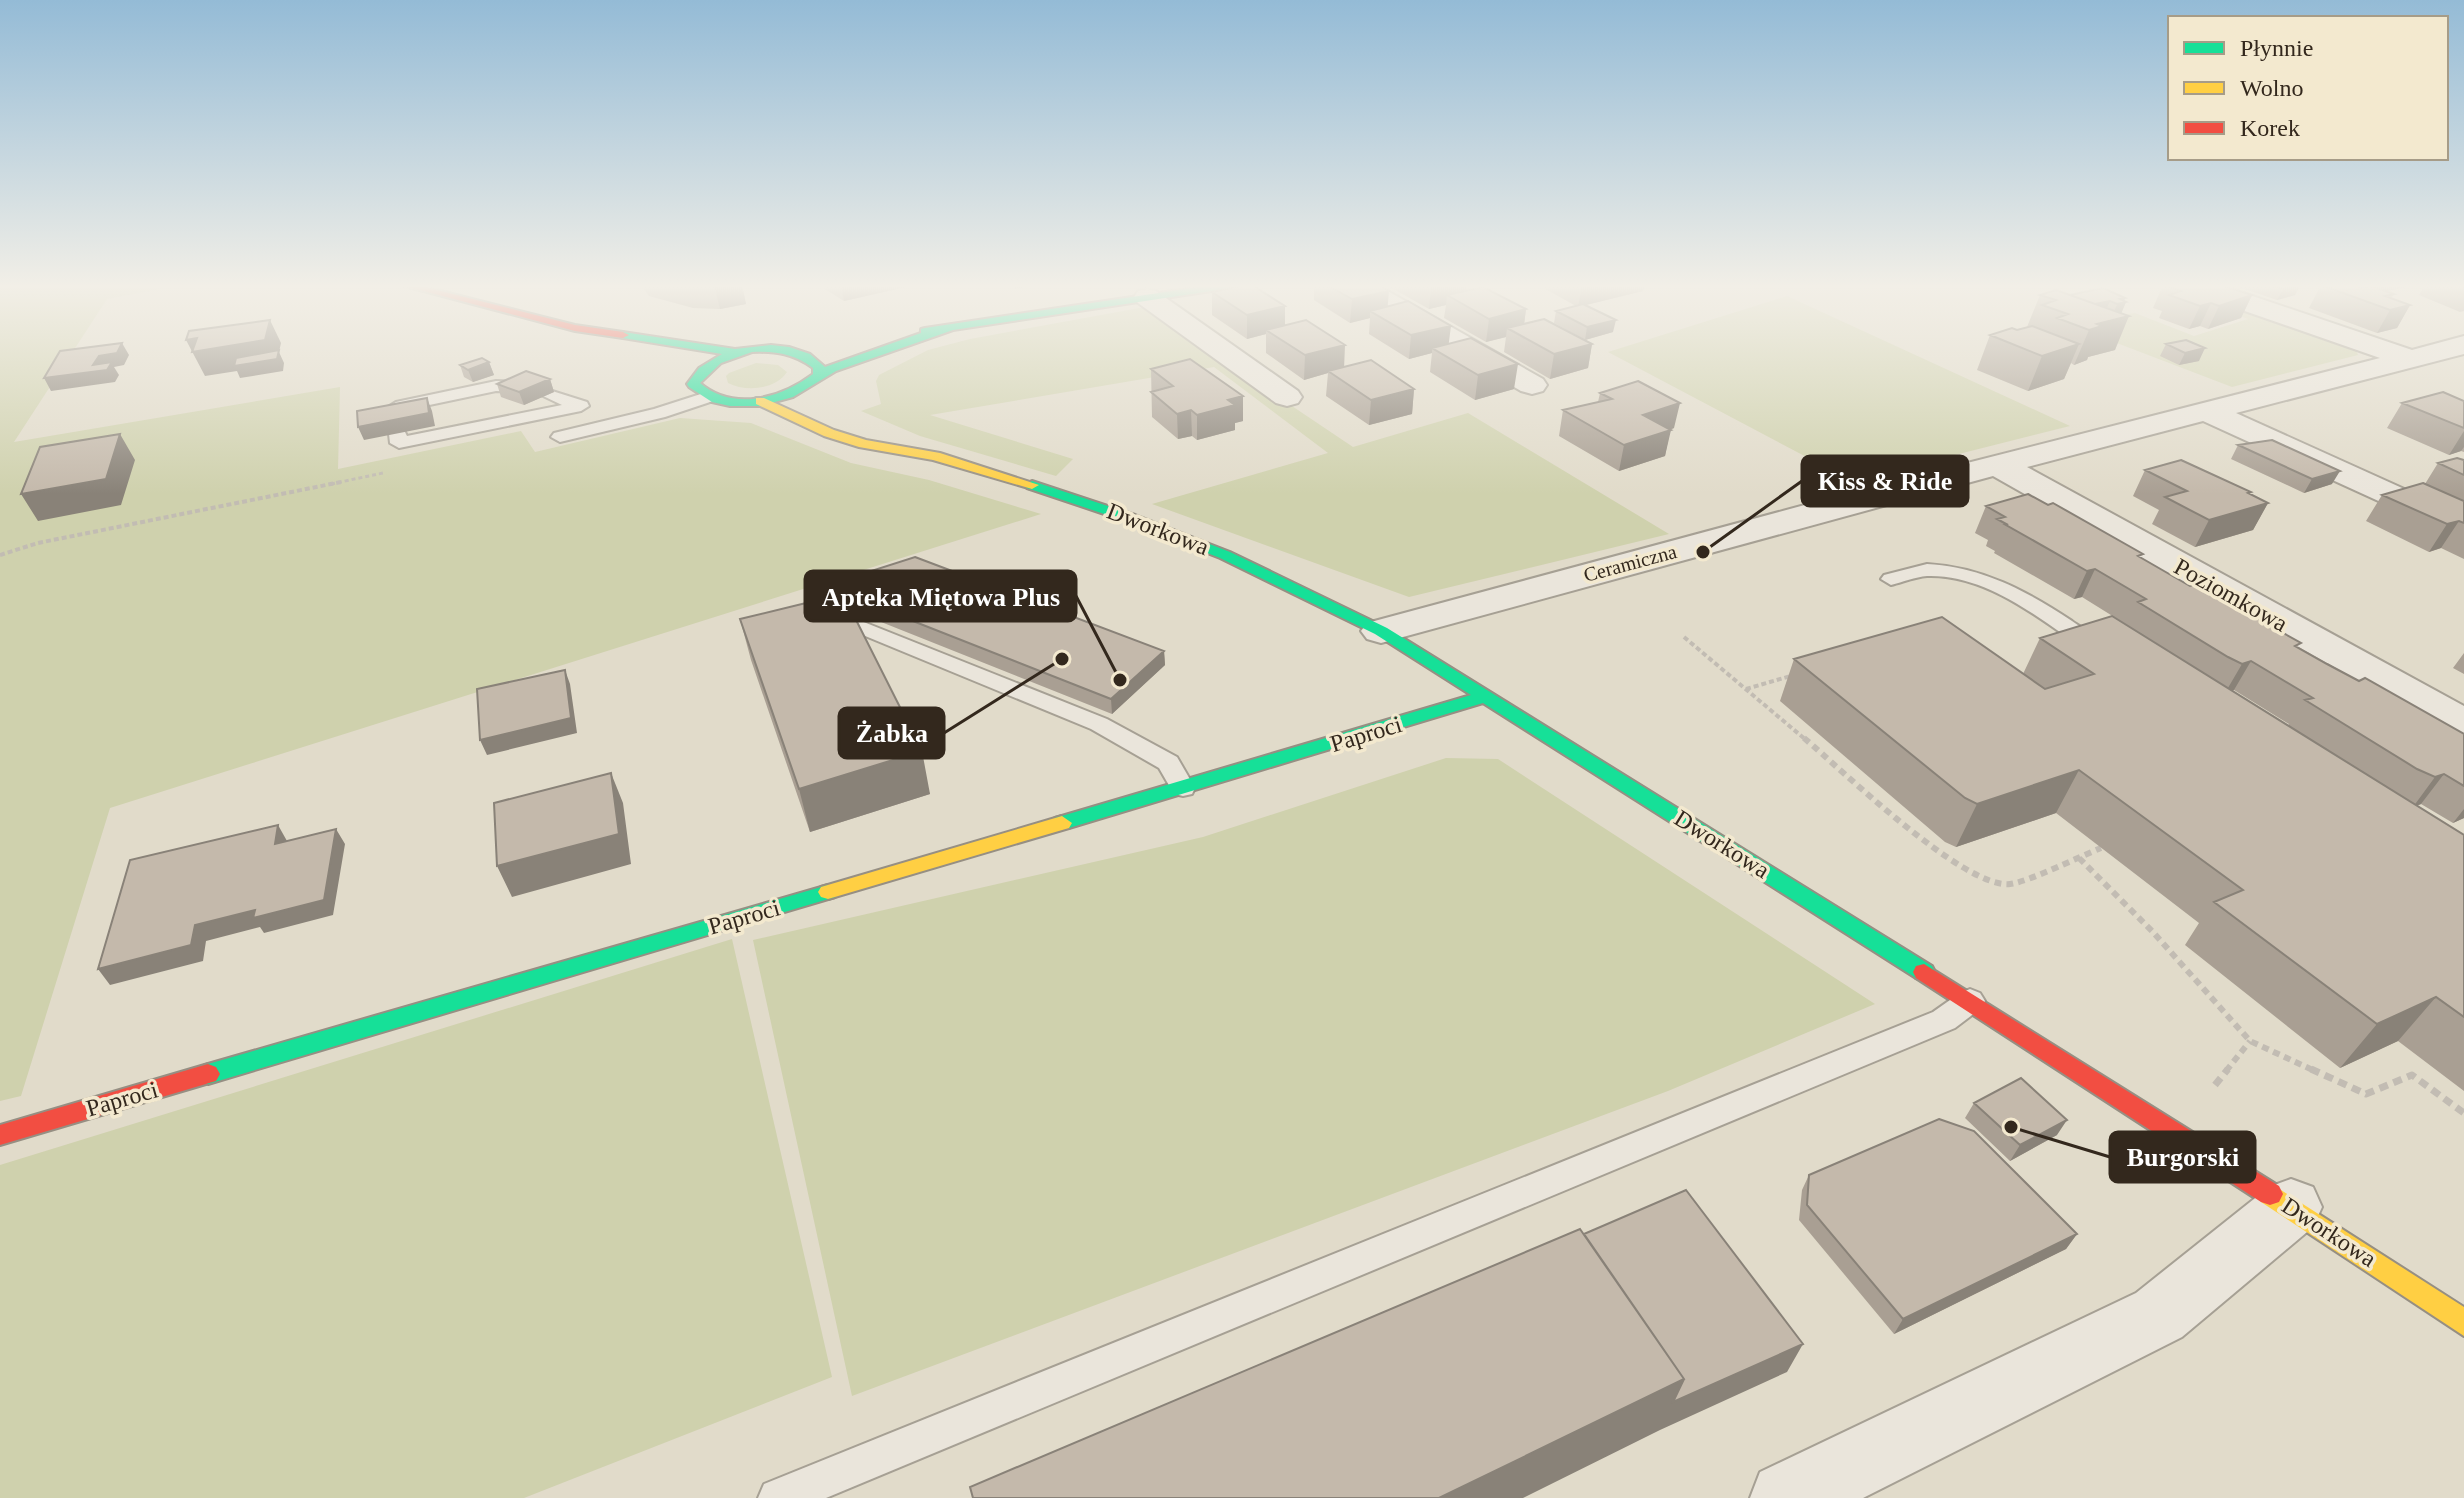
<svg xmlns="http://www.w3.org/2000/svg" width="2464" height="1498" font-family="'Times New Roman',serif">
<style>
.green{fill:#cfd1ad}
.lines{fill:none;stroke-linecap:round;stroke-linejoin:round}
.lane-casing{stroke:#a6a094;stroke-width:4}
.street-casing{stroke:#a6a094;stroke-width:4}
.fast-casing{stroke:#968f83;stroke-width:4}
.slow-casing{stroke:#968f83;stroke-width:4}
.jam-casing{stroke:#968f83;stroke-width:4}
.path-far3{stroke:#c2bcb3;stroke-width:3;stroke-dasharray:4 3;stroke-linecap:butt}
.path-far2{stroke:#c2bcb3;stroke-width:4;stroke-dasharray:5 3;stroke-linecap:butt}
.path-far1{stroke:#c2bcb3;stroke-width:6;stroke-dasharray:7 5;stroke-linecap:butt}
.path{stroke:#c2bcb3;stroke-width:7;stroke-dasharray:9 6;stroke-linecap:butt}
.lane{fill:#eae5db;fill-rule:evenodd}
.street{fill:#eae5db;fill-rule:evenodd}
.fast{fill:#16e098;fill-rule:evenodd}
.slow{fill:#ffcf43;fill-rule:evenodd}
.jam{fill:#f24e42;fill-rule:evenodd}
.wall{fill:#a99f93;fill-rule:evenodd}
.shaded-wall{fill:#898278}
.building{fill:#c4b9ab;stroke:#898278;stroke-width:2}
.labels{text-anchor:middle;stroke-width:7;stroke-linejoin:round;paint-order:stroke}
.far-street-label{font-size:20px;fill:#33281d;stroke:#f3e9cf}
.street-label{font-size:24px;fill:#33281d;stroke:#f3e9cf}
.leader{fill:none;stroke:#33281d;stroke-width:3}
.callout-dot{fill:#33281d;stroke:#f3e9cf;stroke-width:3}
.callout{fill:#33281d;stroke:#33281d;stroke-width:3}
.callout-label{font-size:26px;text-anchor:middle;font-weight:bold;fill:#fff}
</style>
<rect width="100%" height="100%" fill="#e1dbca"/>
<path class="green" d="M0 285H182L107 299 14 442 340 387 338 469 521 431 535 452 680 418 751 423 851 463 929 480 1041 514 110 808 21 1096 0 1101Z
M1787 296 2070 426 1852 481 1608 352Z
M2207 296 2355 348 2358 355 2232 387 2067 324 2135 313 2194 336 2248 319 2195 299Z
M1145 307 1353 447 1468 413 1669 534 1409 597 1152 504 1328 453 1214 367 930 415 1073 459 1056 476 920 436 861 411 881 404 876 381 879 375 928 350 970 339Z
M756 363 778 365 787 372C775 390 746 392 728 383L726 376 729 373Z
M1446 758 1498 759 1875 1004 1668 1091 852 1396 753 940 1203 837Z
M732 939 832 1377 524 1498H0V1165Z"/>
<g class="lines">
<g class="lane-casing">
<path id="lane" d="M496 381 526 382 534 387 526 392 496 391 396 412 388 407 396 402Z
M549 390 587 402 589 406 581 411 399 448 390 443 389 434 398 429 404 430 407 436 562 405 541 395Z
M707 392 715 397 713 401 665 417 560 442 551 437 554 433 654 409Z
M1927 564C1982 567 2027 591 2072 621 2083 629 2099 636 2107 647L2096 654 2088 652C2042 620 1987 574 1927 576 1915 577 1903 582 1891 585L1881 579 1884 575Z
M831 609 1107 719 1177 757 1195 788 1192 794 1183 796 1174 794 1159 768 1091 729 824 619 820 615Z
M1970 989 1980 993 1985 1001 1980 1009 1955 1028 826 1498H758L764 1484 1933 1012 1960 993Z"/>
</g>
<g class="street-casing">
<path id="street" d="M1346 285H1377L1543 379 1547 385 1543 391 1532 394 1521 391 1350 291Z
M2183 285H2220L2412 350 2464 336V354L2236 413 2464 516V540L2203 421 2027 467 2464 706V738L2449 734 1993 476 1381 643 1367 639 1361 631 1367 623 1853 492 2380 358 2187 291Z
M1147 289 1156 291 1298 391 1302 397 1298 403 1287 406 1276 403 1138 303 1134 297 1138 291Z
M2291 1179 2313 1187 2322 1207 2313 1227 2182 1337 1863 1498H1750L1760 1472 2136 1293 2269 1187Z"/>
</g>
<g class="fast-casing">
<path id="fast" d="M1212 285H1236L1231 288 953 330 836 371 793 397 760 406H730L712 402 689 387 687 384 699 368 722 354 623 338 617 335 623 332 735 349 771 345 789 347 810 354 825 367 921 333V329L925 328ZM752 352C776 351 794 354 813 368V374C781 398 734 412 700 383L721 363Z
M1032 481 1135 515 1230 552 1387 628 1932 966 1935 972 1932 978 1924 980 1916 978 1483 703 1069 828H1055L1052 823 1055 818 1471 695 1375 634 1220 558 1125 521 1027 488 1025 485Z
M828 885 835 887 838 892 835 897 208 1084 200 1081 196 1074 200 1067 208 1064Z"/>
</g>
<g class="slow-casing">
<path id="slow" d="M756 398H764L834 430 866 440 940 453 1039 485 1032 489 933 460 859 447 824 436 756 404Z
M1062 816 1072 823 1069 828 828 899 821 897 818 892 821 887Z
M2270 1183 2464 1307V1336L2261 1202 2257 1194 2261 1186Z"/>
</g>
<g class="jam-casing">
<path id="jam" d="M401 285H417L575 325 623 332 629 335 623 338 575 331Z
M1924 964 2279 1186 2283 1194 2279 1202 2270 1205 2261 1202 1916 978 1913 972 1916 966Z
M208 1064 216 1067 220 1074 216 1081 0 1145V1125Z"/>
</g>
<path class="path-far3" d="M331 484 383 473"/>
<path class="path-far2" d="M0 555 38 543 341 482
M1684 637 1806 740
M1746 689 1794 675"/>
<path class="path-far1" d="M1804 738C1842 770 1964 889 2010 884 2028 882 2081 856 2101 848
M2079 858 2152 931 2250 1041 2315 1071
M2226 1071 2250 1041"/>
<path class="path" d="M2311 1069 2366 1094 2412 1075 2464 1113
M2215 1085 2228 1069"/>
<use href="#lane" class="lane"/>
<use href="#street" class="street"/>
<use href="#fast" class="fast"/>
<use href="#slow" class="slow"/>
<use href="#jam" class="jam"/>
</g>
<path class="wall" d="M641 285H742L746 304 720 309 693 308 649 296Z
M824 285H910V286L844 301 825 289Z
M1314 285H1379L1388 306 1449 343 1514 389 1475 400 1430 372 1432 353 1409 359 1369 334 1370 318 1350 323 1314 300Z
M1390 285H1466V291L1526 309 1524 324 1592 344 1588 368 1550 379 1504 352 1506 337 1486 342 1444 318 1446 305 1429 309 1390 287Z
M1540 285H1645L1643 291 1585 305 1613 332 1585 340 1554 323 1556 311 1576 306 1540 286Z
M2163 285 2252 295 2241 318 2208 329 2200 326 2189 329 2159 318 2162 311 2153 308Z
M2233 285H2300L2295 295 2277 300Z
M2321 285H2415L2386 291 2394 294 2391 298 2410 305 2397 328 2377 333 2309 308Z
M2425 285H2464V311L2460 312 2419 295Z
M1212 292 1285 325 1344 367 1414 389 1412 414 1369 425 1326 396 1328 373 1304 380 1266 353V334L1247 339 1212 315Z
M2040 295H2070L2126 302 2121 313 2115 350 2088 357 2087 360 2074 365 2071 363 2064 379 2028 391 1977 370 1990 335 2017 330 2027 327Z
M2186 340 2199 361 2179 365 2160 356 2166 344Z
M489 362 494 375 473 382 464 377 460 365Z
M1151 369 1243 421 1235 423V430L1197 440 1192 436 1178 439 1152 417Z
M550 379 554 392 524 405 501 397 497 384Z
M1600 393 1674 428 1670 430 1665 456 1619 471 1559 436 1563 410 1598 402Z
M2464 401V452L2461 451 2449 455 2387 428 2402 403Z
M2238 445 2332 484 2304 493 2231 459Z
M2464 460V559L2441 548 2429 552 2366 521 2382 495 2425 484 2438 463Z
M2145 470 2268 503 2253 530 2195 547 2152 524 2159 510 2133 496Z
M1986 506 2141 558 2359 681 2464 734V818L2453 823 2421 804 2417 806 2464 835V1091L2398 1041 2340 1068 2185 945 2199 923 2056 813 1956 847 1945 842 1780 701 1794 659 2023 674 2040 638 2127 625 2082 597 2074 599 1994 553 1995 551 1986 546 1988 540 1975 533ZM2234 690 2289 724 2288 726 2232 691Z
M824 586 1164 651 1165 665 1112 714 851 610 930 794 810 832 751 660 740 619 826 598Z
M2464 653V674L2453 668Z
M1974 1103 2057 1135 2010 1161 1965 1118Z
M1809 1175 2077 1234 2066 1249 1894 1334 1799 1220 1802 1190Z"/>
<path class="shaded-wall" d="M714 285H742L746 304 720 309Z
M841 285H910V286L844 301Z
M1014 285H1041L1015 289Z
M1439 285H1466L1464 301 1447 295 1446 305 1429 309 1431 287Z
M1582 285H1645L1643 291 1578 307Z
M2297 285H2300L2295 295 2277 300 2283 289Z
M2375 285H2415L2369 295Z
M1389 291 1387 313 1370 311V318L1350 323 1352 299Z
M2252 295 2241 318 2208 329 2219 306Z
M2125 298 2124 302H2126L2121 314 2112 315 2120 299Z
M2110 301 2105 312 2068 314 2061 312Z
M2211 303 2200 326 2189 329 2200 306Z
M2410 305 2397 328 2377 333 2390 310Z
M1285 306V329L1266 330V334L1247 339V315Z
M1526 309 1523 333 1507 328 1506 337 1486 342 1489 319Z
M2129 316 2115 350 2088 357 2087 360 2074 365 2089 330 2097 324Z
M270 320 281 343 279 352 284 363 283 371 240 378 237 371 205 376 186 340Z
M1616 320 1613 332 1585 340 1587 327Z
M1451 326 1448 349 1432 348V353L1409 359 1411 335Z
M122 343 129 355 124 365 114 367 119 375 115 382 51 391 44 378 93 365 99 356Z
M1592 344 1588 368 1550 379 1554 354Z
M2079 344 2064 379 2028 391 2042 356Z
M1345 345 1344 369 1328 371V373L1304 380 1305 355Z
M2205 348 2199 361 2179 365 2185 353Z
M489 362 494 375 473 382 468 370Z
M1518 364 1514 389 1475 400 1478 375Z
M550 379 554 392 524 405 519 392Z
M1414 389 1412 414 1369 425 1371 400Z
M1243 396V421L1235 423V430L1197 440V415L1228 400Z
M427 398 432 411 435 426 364 440 358 427Z
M1680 403 1674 428 1637 441 1643 415Z
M1191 410 1192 436 1178 439 1177 414Z
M1671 430 1665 456 1619 471 1624 445Z
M2464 431V447L2461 451 2449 455Z
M120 434 135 460 121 505 38 521 21 494Z
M2340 471 2332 484 2304 493 2312 479Z
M2251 492 2241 510 2268 503 2253 530 2195 547 2209 520 2248 493Z
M2459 521 2441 548 2429 552 2447 524Z
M2095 569 2082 597 2074 599 2087 571Z
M1164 651 1165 665 1112 714 1111 699Z
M2251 661 2234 690 2225 693 2242 664Z
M565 670 570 684 577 733 487 755 480 740Z
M922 751 930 794 810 832 799 789Z
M2079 770 2056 813 1956 847 1977 804Z
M611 773 623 803 631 864 512 897 497 866Z
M2444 774 2421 804 2413 807 2435 777Z
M2464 809V818L2453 823Z
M278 825 287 841 275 844Z
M336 829 345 844 333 915 264 933 260 927 206 941 203 961 110 985 98 969 195 925Z
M2436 997 2398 1041 2340 1068 2377 1024Z
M2067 1120 2057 1135 2010 1161 2020 1145Z
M2077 1234 2066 1249 1894 1334 1903 1319Z
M1803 1344 1787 1372 1660 1430 1673 1402Z
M1684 1379 1660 1430 1523 1498H1439Z"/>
<path class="building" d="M1246 285H1252L1285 306 1247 315 1212 292Z
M1327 285H1379L1389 291 1352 299Z
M2163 285H2221L2252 295 2219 306 2211 303 2200 306 2169 295 2181 291Z
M2271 285H2297L2283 289Z
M2321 285H2352L2362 288 2371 286 2394 294 2385 296 2410 305 2390 310Z
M1483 287 1526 309 1489 319 1447 295Z
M2103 288 2125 298 2120 299 2126 302 2117 304 2110 301 2095 304 2070 295Z
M2056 290 2129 316 2097 324 2102 326 2089 330 2057 318 2068 314 2042 305 2056 300 2040 295Z
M1408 301 1451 326 1411 335 1370 311Z
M1583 304 1616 320 1587 327 1556 311Z
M1544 319 1592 344 1554 354 1507 328Z
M270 320 265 340 192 352 197 338 186 340 189 331Z
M1306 320 1345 345 1305 355 1266 330Z
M2032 326 2079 344 2042 356 1990 335 2012 328 2017 330Z
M1471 338 1518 364 1478 375 1432 348Z
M2186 340 2205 348 2185 353 2166 344Z
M122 343 117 353 99 356 93 365 112 362 107 370 44 378 60 351Z
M279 350 277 359 234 366 236 358Z
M482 358 489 362 468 370 460 365Z
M1190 359 1243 396 1228 400 1235 405 1197 415 1191 410 1177 414 1151 392 1173 386 1151 369Z
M1371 360 1414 389 1371 400 1328 371Z
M526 371 550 379 519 392 497 384Z
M1638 381 1680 403 1643 415 1671 430 1624 445 1563 410 1612 399 1600 393Z
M2443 392 2464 401V428L2402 403Z
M427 398 429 413 358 427 357 411Z
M120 434 106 479 21 494 40 447Z
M2272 440 2340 471 2312 479 2238 445Z
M2457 458 2464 460V475L2438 463Z
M2181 460 2251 492 2248 493 2268 503 2209 520 2165 497 2187 491 2145 470Z
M2423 483 2464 501V523L2459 521 2447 524 2382 495Z
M2028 494 2048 505 2053 503 2143 554 2138 556 2190 586 2196 584 2301 643 2295 646 2327 664 2359 681 2365 678 2464 734V786L2444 774 2435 777 2417 769 2305 700 2313 698 2251 661 2242 664 2228 657 2138 602 2146 599 2095 569 2087 571 2006 525H2008L1997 519 2005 517 1986 506Z
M915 557 1164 651 1111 699 824 586Z
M843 594 922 751 799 789 740 619Z
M2112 616 2464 835V1017L2436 997 2377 1024 2214 902 2243 890 2079 770 1977 804 1965 798 1794 659 1942 617 2045 689 2094 674 2040 638Z
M565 670 571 718 480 740 477 689Z
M611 773 619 834 497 866 494 803Z
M278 825 275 844 336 829 324 900 253 918 255 910 195 925 191 945 98 969 130 860Z
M2021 1078 2067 1120 2020 1145 1974 1103Z
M1939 1119 1974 1131 2077 1234 1903 1319 1807 1205 1809 1175Z
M1686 1190 1803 1344 1673 1402 1684 1379 1584 1234Z
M1580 1229 1684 1379 1439 1498H973L970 1487Z"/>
<linearGradient id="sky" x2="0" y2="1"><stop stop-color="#94bbd6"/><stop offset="0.58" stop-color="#f2efe7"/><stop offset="1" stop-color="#f2efe7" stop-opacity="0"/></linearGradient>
<rect width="2464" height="494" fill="url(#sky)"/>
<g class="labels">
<g class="far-street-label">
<text transform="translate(1630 563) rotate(-15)" y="7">Ceramiczna</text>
</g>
<g class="street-label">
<text transform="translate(1158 529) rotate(21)" y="8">Dworkowa</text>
<text transform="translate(2231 595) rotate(29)" y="8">Poziomkowa</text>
<text transform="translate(1366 734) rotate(-17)" y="8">Paproci</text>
<text transform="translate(1722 844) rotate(32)" y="8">Dworkowa</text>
<text transform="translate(744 917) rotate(-16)" y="8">Paproci</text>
<text transform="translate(122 1099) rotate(-16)" y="8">Paproci</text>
<text transform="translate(2329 1232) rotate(33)" y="8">Dworkowa</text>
</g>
</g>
<path class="leader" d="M1703 552L1802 481M1120 680L1076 596M1062 659L944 733M2011 1127L2110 1157"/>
<g class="callout-dot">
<circle cx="1703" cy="552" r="8"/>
<circle cx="1120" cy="680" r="8"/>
<circle cx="1062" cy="659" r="8"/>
<circle cx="2011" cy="1127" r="8"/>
</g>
<g class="callout">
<rect x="1802" y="456" width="166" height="50" rx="8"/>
<rect x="805" y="571" width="271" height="50" rx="8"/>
<rect x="839" y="708" width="105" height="50" rx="8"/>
<rect x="2110" y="1132" width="145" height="50" rx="8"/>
</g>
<g class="callout-label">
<text x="1885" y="490">Kiss &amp; Ride</text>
<text x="941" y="606">Apteka Miętowa Plus</text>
<text x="892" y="742">Żabka</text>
<text x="2183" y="1166">Burgorski</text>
</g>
<rect x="2168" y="16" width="280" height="144" fill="#f3e9cf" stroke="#a69c88" stroke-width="2"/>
<rect x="2184" y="42" width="40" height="12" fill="#16e098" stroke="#a69c88" stroke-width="2"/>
<text x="2240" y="56" font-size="24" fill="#33281d">Płynnie</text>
<rect x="2184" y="82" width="40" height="12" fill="#ffcf43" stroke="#a69c88" stroke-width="2"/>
<text x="2240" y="96" font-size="24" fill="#33281d">Wolno</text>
<rect x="2184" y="122" width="40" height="12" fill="#f24e42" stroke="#a69c88" stroke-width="2"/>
<text x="2240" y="136" font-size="24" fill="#33281d">Korek</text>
</svg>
